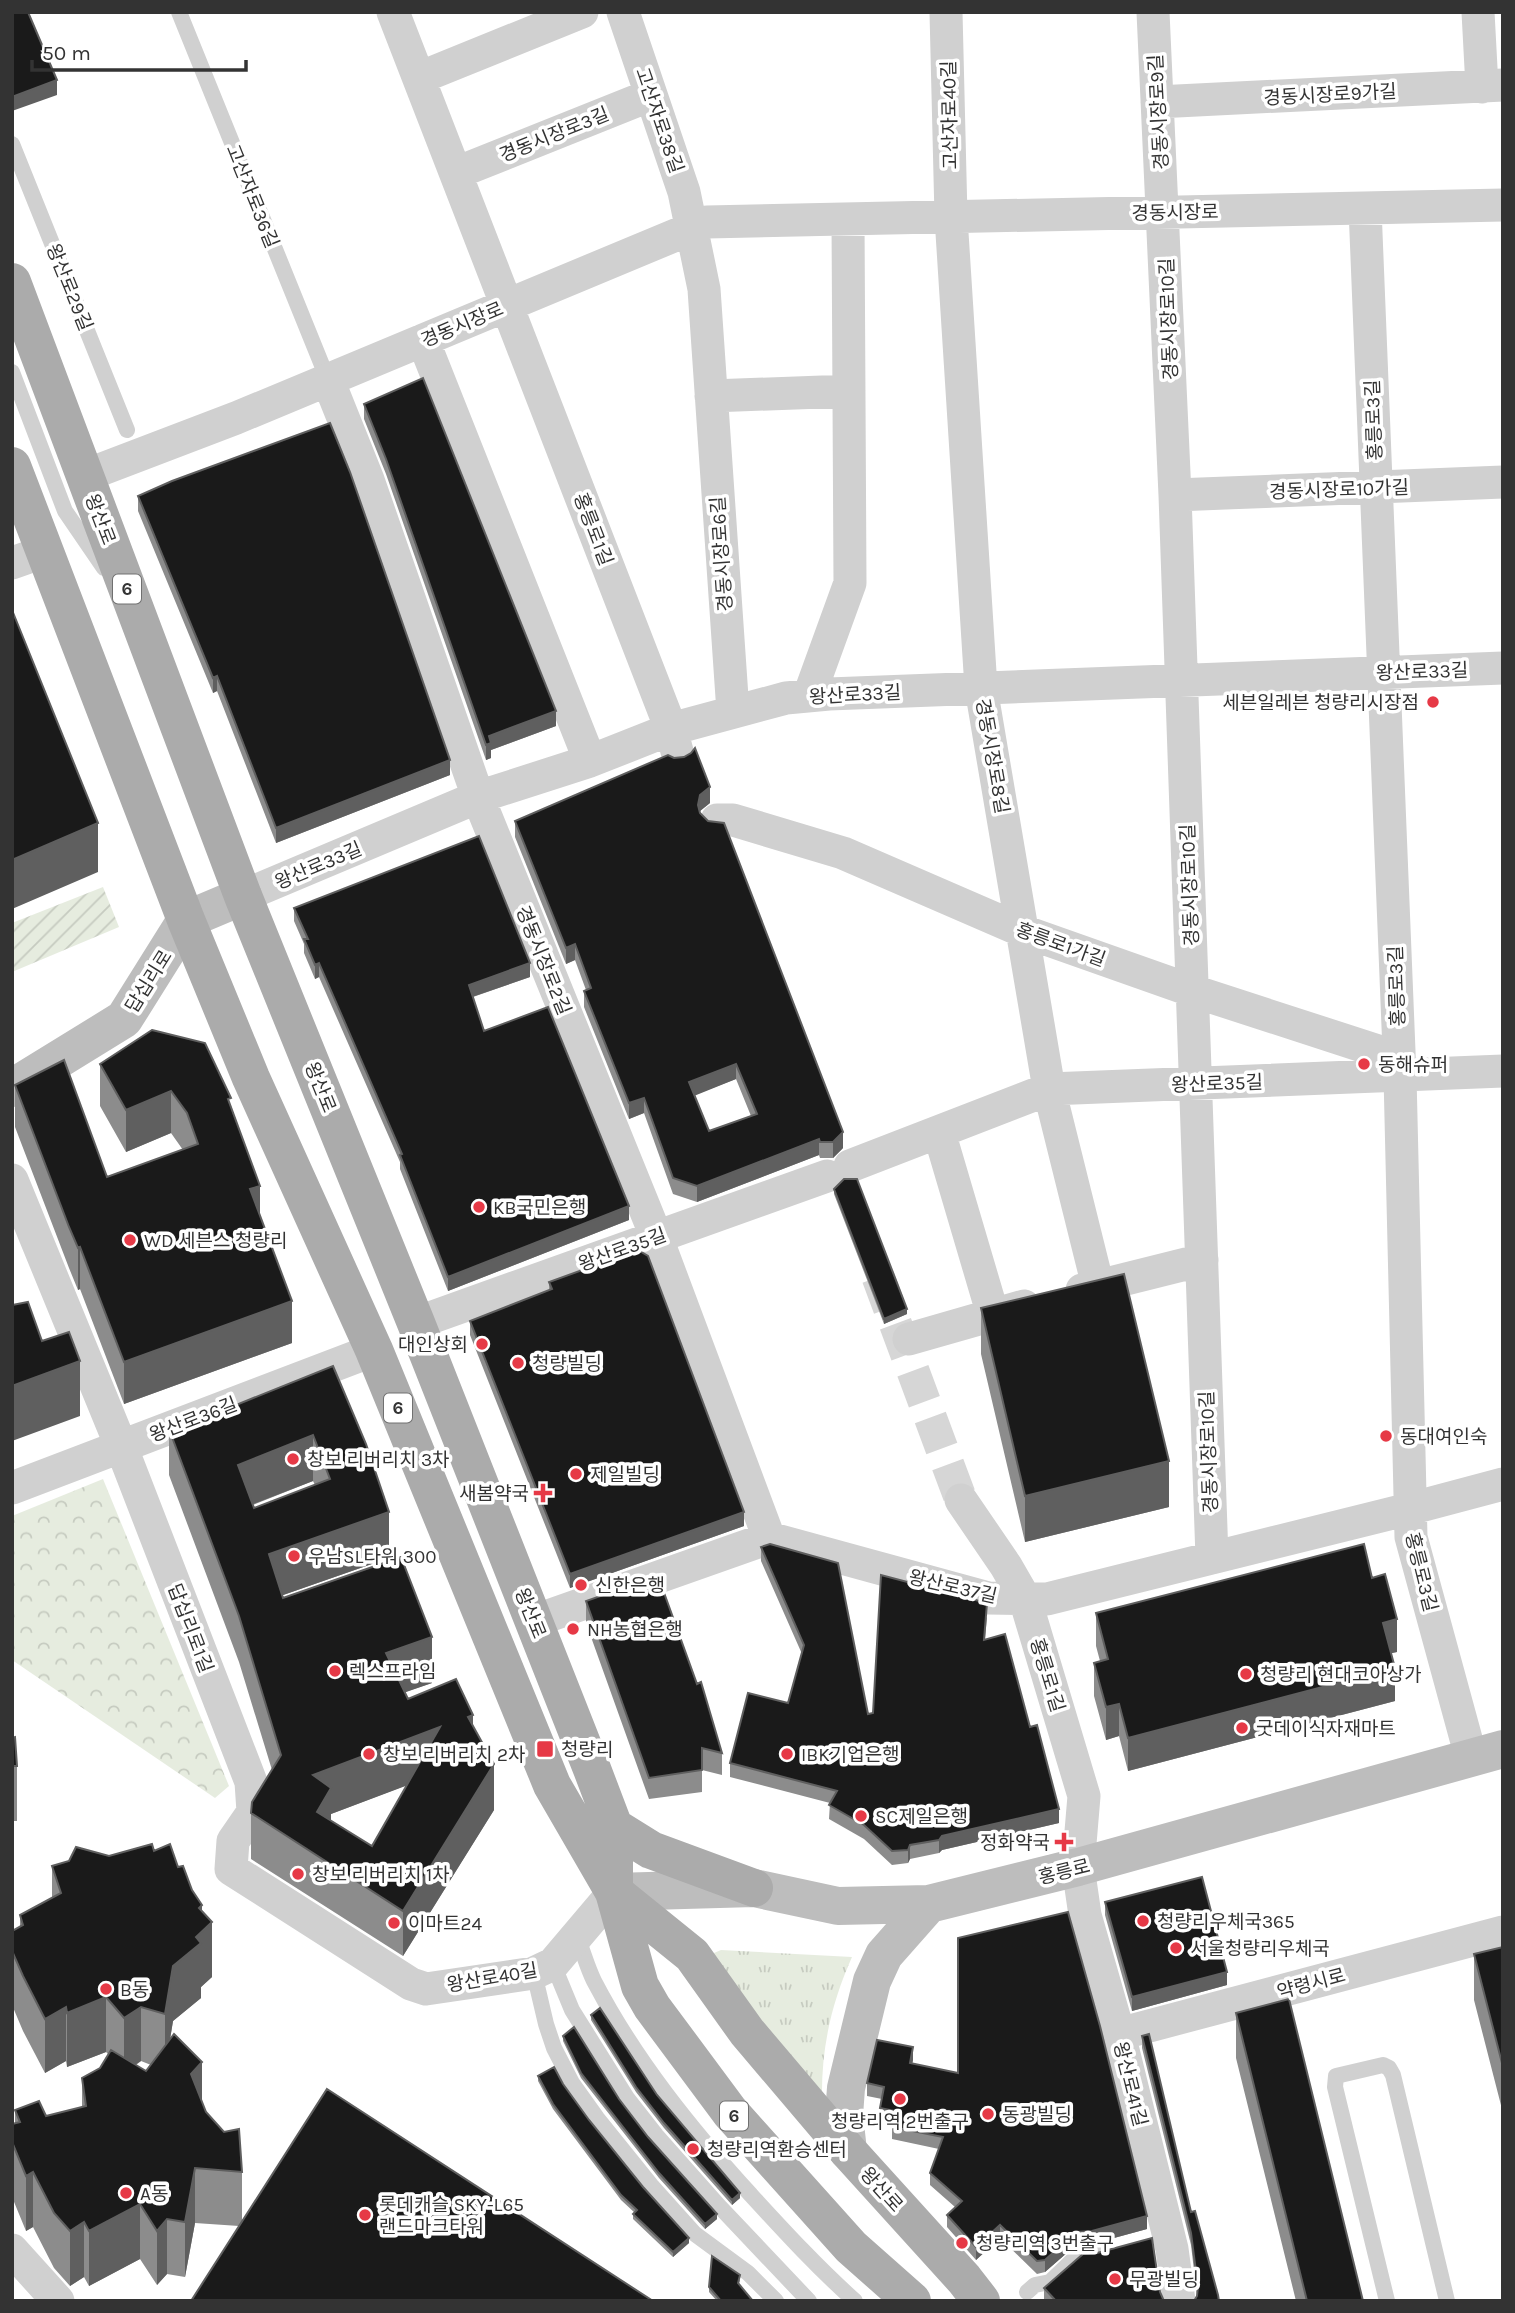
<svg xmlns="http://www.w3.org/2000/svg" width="1515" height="2313" font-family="Karla,'Noto Sans KR',sans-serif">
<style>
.grass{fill:url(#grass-tufts)}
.park{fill:url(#park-crowns)}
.garden{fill:url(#garden-furrows)}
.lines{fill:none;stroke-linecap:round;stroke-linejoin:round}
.minor-tunnel{stroke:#d6d6d6;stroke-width:33;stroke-dasharray:33 17;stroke-linecap:butt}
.service{stroke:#d0d0d0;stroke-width:16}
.minor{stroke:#d0d0d0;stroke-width:33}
.secondary{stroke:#bdbdbd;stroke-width:38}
.primary{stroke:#ababab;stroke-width:38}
.wall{fill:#8c8c8c;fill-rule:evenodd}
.shaded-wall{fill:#5f5f5f}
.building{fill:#1a1a1a;stroke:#5f5f5f;stroke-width:2;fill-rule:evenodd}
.poi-dot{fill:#e63946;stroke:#fff;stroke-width:2.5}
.labels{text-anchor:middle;stroke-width:7;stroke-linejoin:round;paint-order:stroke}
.shield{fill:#fff;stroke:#707070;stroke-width:2}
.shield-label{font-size:18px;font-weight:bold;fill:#333}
.street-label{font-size:19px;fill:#333;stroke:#fff}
.poi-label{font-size:19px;fill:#333;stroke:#fff;text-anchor:start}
</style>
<defs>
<pattern id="grass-tufts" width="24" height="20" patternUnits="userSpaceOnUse" patternTransform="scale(1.75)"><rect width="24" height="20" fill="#e6ecdf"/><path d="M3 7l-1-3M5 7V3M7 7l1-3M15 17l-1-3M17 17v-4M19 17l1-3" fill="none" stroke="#c6cbc0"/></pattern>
<pattern id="park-crowns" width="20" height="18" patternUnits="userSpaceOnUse" patternTransform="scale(1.75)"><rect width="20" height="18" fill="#e6ecdf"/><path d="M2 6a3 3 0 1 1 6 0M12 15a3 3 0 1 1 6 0" fill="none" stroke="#c6cbc0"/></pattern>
<pattern id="garden-furrows" width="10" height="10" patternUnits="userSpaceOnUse" patternTransform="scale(1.75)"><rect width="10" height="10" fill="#e6ecdf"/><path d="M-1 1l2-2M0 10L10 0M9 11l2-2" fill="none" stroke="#c6cbc0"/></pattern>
</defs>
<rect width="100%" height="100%" fill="#fff"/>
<path class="grass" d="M721 1950 852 1957C831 2004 821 2049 822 2101L712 1959 714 1953Z"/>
<path class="park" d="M103 1479 229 1786 215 1798 12 1660V1516Z"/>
<path class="garden" d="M103 887 119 927 12 972V923Z"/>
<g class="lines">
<path class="minor-tunnel" d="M878 1277 961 1500"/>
<path class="service" d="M179 12 328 380
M12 144 127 430
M12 372 65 511 104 568
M577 1937C583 1951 587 1967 594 1981 635 2060 692 2130 751 2195 785 2232 818 2268 855 2301
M553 1964 572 2010 627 2098 656 2135 719 2206 809 2301
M534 1973 546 2024 554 2048 572 2083 597 2118 651 2185 695 2234 748 2273 776 2301
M1027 2292 1035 2285 1050 2282 1078 2255 1101 2252
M1387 2301 1335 2087 1336 2076 1383 2065 1389 2068 1393 2075 1447 2301"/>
<path class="minor" d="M393 12 671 729 678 755
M623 12 684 192 704 289 733 712
M946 12 951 217 981 688 1049 1089 1098 1286
M1153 12 1175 495 1212 1558
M1478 12 1482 87
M419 78 582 12
M1157 102 1503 85
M456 173 651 95
M1365 208 1400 1076 1411 1537 1471 1757
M423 340 590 761
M328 380 368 480 478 797 656 1236 769 1538
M711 396 849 391
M84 476 236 418 707 222 1503 205
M1175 495 1503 482
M12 563 46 551
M809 696 850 583 848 219
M717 820H733L843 853 1023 931 1193 991 1384 1053 1400 1076
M243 896 478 797 590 761 671 729 786 698 829 694 1503 668
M939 1132 993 1315
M850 1166 1049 1089 1503 1071
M12 1180 121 1446 251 1782 253 1812 233 1841 231 1869 411 1984 426 1989 534 1973 553 1964 614 1892
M1082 1290 1202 1260
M416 1323 827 1176
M909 1339 1024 1306
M12 1488 374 1350
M961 1500 1006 1566 1025 1599 1084 1796 1078 1867 1085 1915 1119 2034 1172 2249 1179 2301
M534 1621 769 1538 988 1598 1047 1599 1409 1509 1503 1484
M1119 2034 1503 1932
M12 2250 58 2301"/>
<path class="secondary" d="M12 1088 124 1019 186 920 243 896
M614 1892 754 1888 838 1906 929 1904 1078 1867 1503 1749
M848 2151 844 2115 846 2088 872 1981 884 1955 929 1904"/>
<path class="primary" d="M12 282 243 896 416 1323 592 1769 614 1827V1892L640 1986 652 2007 730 2112 851 2247 912 2301
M12 466 186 920 251 1078 374 1350 552 1785 614 1892 692 1955 747 2032 848 2151 964 2279 981 2301
M614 1827 651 1850 754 1888"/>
</g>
<path class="wall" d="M364 404 556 726 491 750V758L486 760 386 474 364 419Z
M138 496 450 775 276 843 217 691 213 693 138 511Z
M710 803 700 811V813L843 1148 833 1158H820L819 1155 697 1202 673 1194 644 1113 629 1119 584 1007V991L586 990 575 960 566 964 515 837V821ZM736 1079 751 1116 709 1131 694 1095Z
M294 908 530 977 473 997 484 1031 629 1220 448 1291 400 1169V1162L319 977 315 979 304 953V944L294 921Z
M100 1064 231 1106 292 1343 124 1404 80 1289 78 1290 69 1268 15 1127V1085L107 1177 183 1150 171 1133 126 1152 100 1106Z
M834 1189 907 1314 884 1324 834 1194Z
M549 1282 744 1526 570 1588 470 1335V1321L549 1290Z
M981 1308 1169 1507 1025 1542 981 1354Z
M333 1366 389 1558 283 1595V1598L432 1683 405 1692 408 1699 473 1726 494 1810 403 1956 251 1859V1813L272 1770 239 1662 169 1475V1429L231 1410V1407ZM313 1481 315 1485 254 1508 253 1505ZM407 1785 372 1846 331 1821V1814Z
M761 1547 868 1714 873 1713 987 1617 985 1639 1030 1727 1059 1823 942 1850 939 1853 910 1859 908 1863 892 1865 864 1839 829 1819 830 1803 730 1777V1763L788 1703 802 1654 761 1561Z
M1372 1578 1397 1652 1391 1653 1395 1701 1128 1771 1119 1736 1106 1740 1094 1696V1663L1100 1661 1096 1646V1613Z
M586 1601 722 1753V1775L702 1770V1792L649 1799 586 1623Z
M12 1738 17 1766V1821H12Z
M154 1851 178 1867 192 1890 202 1911 212 1977 201 1987V1998L173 2021 170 2040 202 2103 206 2112 242 2172V2222L239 2226 195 2223 185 2277 167 2274 157 2285 140 2259 89 2286 84 2277 70 2286 54 2268 33 2227 26 2231 12 2197V2124L15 2123V2110L46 2116 82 2107V2078L100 2068 108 2054 106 2052 67 2067 66 2061 45 2073 23 2031 12 2005V1931L20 1927V1915L52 1898V1866L109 1856ZM141 2061 151 2065 146 2071 136 2065Z
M1105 1902 1227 1985 1132 2011 1105 1915Z
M1503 1947V2113L1474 2000V1954Z
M1236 2013 1363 2301H1296L1236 2058Z
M591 2015 657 2095 740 2198 732 2205 664 2128 636 2092 591 2020Z
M563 2036 619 2099 648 2137 717 2219 705 2229 659 2178 581 2078 563 2041Z
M1142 2036 1191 2212 1219 2301 1197 2296 1191 2245 1142 2048Z
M913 2060 912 2063 1147 2229 1092 2244 1076 2245 1045 2272 1037 2274 1000 2238 976 2260 947 2227V2215L955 2207 930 2185V2173L939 2149 892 2139V2123L880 2121V2108L882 2099 867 2096V2083Z
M538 2076 563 2084 589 2120 689 2243 673 2257 633 2219V2214L635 2213 621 2200 553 2109 538 2081Z
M740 2280 739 2284 753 2301H717L709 2292V2287Z
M1044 2288 1160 2292 1163 2301H1045L1044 2299Z"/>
<path class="shaded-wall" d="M57 80V95L12 111V97Z
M217 676V691L213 693V678Z
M556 711V726L491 750V758L486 760V745L489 736Z
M450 760V775L276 843V828Z
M710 787V803L700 811 698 821V805L700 795Z
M98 823V872L12 909V860Z
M575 944V960L566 964V948Z
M319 963V977L315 979V965Z
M530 963V977L469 998V985Z
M736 1064V1079L689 1098V1082Z
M171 1091V1133L126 1152V1110Z
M644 1098V1113L629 1119V1103Z
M843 1132V1148L833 1158V1142Z
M819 1139V1155L697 1202V1186Z
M260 1186V1228L250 1189Z
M629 1206V1220L448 1291V1277Z
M80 1247V1289L78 1290V1248Z
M292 1301V1343L124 1404V1362Z
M907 1309V1314L884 1324V1319Z
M80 1361V1416L12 1441V1386Z
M313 1435V1481L238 1510V1465Z
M1169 1461V1507L1025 1542V1496Z
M389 1512V1558L269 1600V1554Z
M744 1512V1526L570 1588V1574Z
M1397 1619V1652L1383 1655V1623Z
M432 1637V1683L386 1699V1653Z
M1395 1668V1701L1128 1771V1738Z
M1119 1704V1736L1106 1740V1707Z
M473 1715V1760L468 1717Z
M440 1727V1773L331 1814V1834L317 1857V1820L313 1775Z
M494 1764V1810L403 1956V1911Z
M1059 1809V1823L942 1850 939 1853V1840L942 1836Z
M910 1845V1859L908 1863V1850Z
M202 1905V1931L212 1922V1977L201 1987V1998L173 2021 165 2069V2014L173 1966 199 1908Z
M1227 1972V1985L1132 2011V1997Z
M106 1997V2052L67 2067V2013Z
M66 2007V2061L45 2073V2019Z
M141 2007V2061L124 2072V2018Z
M913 2047V2060L910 2075V2063Z
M202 2062V2117L191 2074Z
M195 2168V2223L185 2277V2222Z
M33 2172V2227L26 2231V2176Z
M740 2193V2198L732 2205V2200Z
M140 2204V2259L89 2286V2231Z
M717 2214V2219L705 2229V2224Z
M1147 2216V2229L1092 2244V2231Z
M167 2219V2274L157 2285V2231Z
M84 2222V2277L70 2286V2231Z
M1000 2225V2238L976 2260V2247Z
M1076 2232V2245L1045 2272V2260Z
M689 2238V2243L673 2257V2252Z"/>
<path class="building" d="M12 12H28L57 80 12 97Z
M423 378 556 711 489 736 491 743 486 745 386 459 364 404Z
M330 423 350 472 450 760 276 828 217 676 213 678 138 496 172 481Z
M12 610 98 823 12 860Z
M695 748 710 787 700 795 698 805 700 813 708 821 724 823 843 1132 833 1142H820L819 1139 697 1186 673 1178 644 1098 629 1103 584 991 591 988 575 944 566 948 515 821 668 755 674 758 684 757 691 753ZM736 1064 757 1114 709 1131 689 1082Z
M479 836 530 963 469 985 484 1031 548 1007 629 1206 448 1277 400 1155 402 1154 319 963 315 965 304 939H308L294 908Z
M152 1030 205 1043 231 1098 228 1099 260 1186 250 1189 292 1301 124 1362 80 1247 78 1248 69 1227 15 1085 64 1060 107 1177 198 1144 187 1113 171 1091 126 1110 100 1064Z
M844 1179H857L907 1309 884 1319 834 1189Z
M638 1250 648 1256 744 1512 570 1574 470 1321 552 1289 549 1282Z
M1124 1274 1169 1461 1025 1496 981 1308Z
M28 1302 42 1341 69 1332 80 1361 12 1386V1305Z
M333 1366 366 1444 389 1512 269 1554 283 1598 401 1557 432 1637 386 1653 408 1699 456 1679 473 1715 468 1717 494 1764 403 1911 251 1813 252 1802 281 1755 239 1616 169 1429 232 1410 231 1407ZM313 1435 330 1479 254 1508 238 1465ZM440 1727 372 1846 317 1812 331 1788 313 1775Z
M770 1544 838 1563 868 1714 873 1713 881 1575 987 1603 984 1640 1005 1634 1030 1727 1037 1725 1059 1809 942 1836 939 1840 910 1845 908 1850 892 1851 864 1825 829 1805 837 1791 730 1763 748 1693 788 1703 804 1645 761 1547Z
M1364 1544 1372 1578 1385 1574 1397 1619 1383 1623 1395 1668 1128 1738 1119 1704 1106 1707 1094 1663 1108 1659 1096 1613Z
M658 1576 697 1684 701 1682 722 1753 702 1748V1770L649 1778 586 1601Z
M15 1737 17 1766H12V1738Z
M152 1844 154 1851 170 1844 178 1867 183 1866 192 1890 202 1905 199 1908 212 1922 196 1937 201 1943 173 1966 165 2014 141 2007 124 2018 106 1997 67 2013 66 2007 45 2019 23 1976 12 1951V1931L23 1925 20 1915 61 1893 52 1866 69 1861 76 1847 109 1856Z
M1202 1877 1227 1972 1132 1997 1105 1902Z
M1068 1912 1100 2026 1147 2216 1092 2231 1076 2232 1045 2260 1037 2261 1000 2225 976 2247 947 2215 962 2201 930 2173 943 2137 892 2127 895 2111 880 2108 884 2087 867 2083 877 2040 913 2047 910 2063 958 2073V1938Z
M1503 1947V2067L1474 1954Z
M1289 1999 1363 2301H1307L1236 2013Z
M600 2008 657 2095 740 2193 732 2200 664 2123 636 2087 591 2015Z
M574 2027 619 2099 648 2137 717 2214 705 2224 659 2173 581 2073 563 2036Z
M174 2034 202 2062 191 2074 206 2112 224 2132 239 2129 242 2172 195 2168 185 2222 167 2219 157 2231 140 2204 89 2231 84 2222 70 2231 54 2213 33 2172 26 2176 12 2142V2124L20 2122 15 2110 39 2101 46 2116 86 2106 82 2078 100 2068 111 2050 146 2071Z
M1149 2034 1191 2212 1195 2211 1218 2295 1219 2301H1194L1197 2296 1198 2287 1191 2233 1142 2036Z
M554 2067 563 2084 589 2120 643 2187 689 2238 673 2252 633 2214 637 2210 621 2195 553 2104 538 2076Z
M327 2089 653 2301H191Z
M1152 2238 1160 2292 1164 2301H1056L1044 2288 1083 2254 1097 2253Z
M712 2256 740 2275 738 2283 753 2301H721L709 2287Z"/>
<g class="poi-dot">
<circle cx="1433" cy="702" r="7"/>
<circle cx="1364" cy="1064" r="7"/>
<circle cx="479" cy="1207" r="7"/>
<circle cx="130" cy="1240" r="7"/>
<circle cx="482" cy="1344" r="7"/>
<circle cx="518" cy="1363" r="7"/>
<circle cx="1386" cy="1436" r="7"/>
<circle cx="293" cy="1459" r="7"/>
<circle cx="576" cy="1474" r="7"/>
<path d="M539.5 1482.5h7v7h7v7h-7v7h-7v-7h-7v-7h7z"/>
<circle cx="294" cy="1556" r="7"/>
<circle cx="581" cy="1585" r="7"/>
<circle cx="573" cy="1629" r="7"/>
<circle cx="335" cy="1671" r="7"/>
<circle cx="1246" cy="1674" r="7"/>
<circle cx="1242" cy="1728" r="7"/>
<rect x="536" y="1740" width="18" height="18" rx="3.5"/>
<circle cx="369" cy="1754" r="7"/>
<circle cx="787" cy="1754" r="7"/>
<circle cx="861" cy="1816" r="7"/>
<path d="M1060.5 1831.5h7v7h7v7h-7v7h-7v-7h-7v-7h7z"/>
<circle cx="298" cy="1874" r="7"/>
<circle cx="1143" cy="1921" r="7"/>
<circle cx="394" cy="1923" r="7"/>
<circle cx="1176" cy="1948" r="7"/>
<circle cx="106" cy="1989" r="7"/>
<circle cx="900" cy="2099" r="7"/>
<circle cx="988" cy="2114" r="7"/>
<circle cx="693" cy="2149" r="7"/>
<circle cx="126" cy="2193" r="7"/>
<circle cx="365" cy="2215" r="7"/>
<circle cx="962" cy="2243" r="7"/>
<circle cx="1115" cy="2279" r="7"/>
</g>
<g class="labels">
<g class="shield">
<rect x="113" y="574.5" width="28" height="29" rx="5"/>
<rect x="384" y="1393.5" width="28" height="29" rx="5"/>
<rect x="720" y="2101.5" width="28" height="29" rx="5"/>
</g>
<g class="shield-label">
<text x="127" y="595">6</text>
<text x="398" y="1414">6</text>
<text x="734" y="2122">6</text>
</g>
<g class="street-label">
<text transform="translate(1330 94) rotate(-3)" y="7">경동시장로9가길</text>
<text transform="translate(1158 112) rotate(-93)" y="7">경동시장로9길</text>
<text transform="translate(949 115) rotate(-91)" y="7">고산자로40길</text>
<text transform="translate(660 120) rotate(71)" y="7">고산자로38길</text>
<text transform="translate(554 134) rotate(-22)" y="7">경동시장로3길</text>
<text transform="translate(253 196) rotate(68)" y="7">고산자로36길</text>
<text transform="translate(1175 212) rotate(-1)" y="7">경동시장로</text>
<text transform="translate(70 287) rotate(68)" y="7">왕산로29길</text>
<text transform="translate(1168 319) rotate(-92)" y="7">경동시장로10길</text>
<text transform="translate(462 324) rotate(-23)" y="7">경동시장로</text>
<text transform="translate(1373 420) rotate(-92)" y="7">홍릉로3길</text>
<text transform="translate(1339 489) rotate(-2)" y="7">경동시장로10가길</text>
<text transform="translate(101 519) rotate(69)" y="7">왕산로</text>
<text transform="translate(594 529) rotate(69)" y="7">홍릉로1길</text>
<text transform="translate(721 554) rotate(-94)" y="7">경동시장로6길</text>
<text transform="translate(1422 671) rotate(-2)" y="7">왕산로33길</text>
<text transform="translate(855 694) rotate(-3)" y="7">왕산로33길</text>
<text transform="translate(993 756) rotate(80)" y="7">경동시장로8길</text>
<text transform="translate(318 865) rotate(-23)" y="7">왕산로33길</text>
<text transform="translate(1189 885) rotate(-92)" y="7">경동시장로10길</text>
<text transform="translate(1061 944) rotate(20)" y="7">홍릉로1가길</text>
<text transform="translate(544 960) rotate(68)" y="7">경동시장로2길</text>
<text transform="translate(148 981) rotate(-58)" y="7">답십리로</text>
<text transform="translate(1396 986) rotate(-92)" y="7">홍릉로3길</text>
<text transform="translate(1217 1083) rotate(-2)" y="7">왕산로35길</text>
<text transform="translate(321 1087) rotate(68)" y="7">왕산로</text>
<text transform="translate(622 1249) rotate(-20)" y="7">왕산로35길</text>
<text transform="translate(193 1419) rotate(-21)" y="7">왕산로36길</text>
<text transform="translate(1208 1452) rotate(-92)" y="7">경동시장로10길</text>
<text transform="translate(1422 1572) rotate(76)" y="7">홍릉로3길</text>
<text transform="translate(953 1586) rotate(13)" y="7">왕산로37길</text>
<text transform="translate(531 1613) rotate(68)" y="7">왕산로</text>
<text transform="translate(191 1628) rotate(69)" y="7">답십리로1길</text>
<text transform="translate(1048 1675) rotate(73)" y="7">홍릉로1길</text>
<text transform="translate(1064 1871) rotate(-14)" y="7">홍릉로</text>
<text transform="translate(492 1977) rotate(-10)" y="7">왕산로40길</text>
<text transform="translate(1311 1983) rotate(-15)" y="7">약령시로</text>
<text transform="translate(1131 2084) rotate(76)" y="7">왕산로41길</text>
<text transform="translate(882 2189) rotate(48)" y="7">왕산로</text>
</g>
<g class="poi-label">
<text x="1419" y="709" text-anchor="end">세븐일레븐 청량리시장점</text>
<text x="1378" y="1071">동해슈퍼</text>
<text x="493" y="1214">KB국민은행</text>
<text x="144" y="1247">WD 세븐스 청량리</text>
<text x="468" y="1351" text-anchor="end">대인상회</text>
<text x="532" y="1370">청량빌딩</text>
<text x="1400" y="1443">동대여인숙</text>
<text x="307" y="1466">창보 리버리치 3차</text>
<text x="590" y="1481">제일빌딩</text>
<text x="529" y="1500" text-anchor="end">새봄약국</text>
<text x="308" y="1563">우남SL타워 300</text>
<text x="595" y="1592">신한은행</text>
<text x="587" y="1636">NH농협은행</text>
<text x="349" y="1678">렉스프라임</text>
<text x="1260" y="1681">청량리 현대코아상가</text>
<text x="1256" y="1735">굿데이식자재마트</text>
<text x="561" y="1756">청량리</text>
<text x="383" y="1761">창보 리버리치 2차</text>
<text x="801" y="1761">IBK기업은행</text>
<text x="875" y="1823">SC제일은행</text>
<text x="1050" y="1849" text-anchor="end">정화약국</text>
<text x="312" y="1881">창보 리버리치 1차</text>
<text x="1157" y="1928">청량리우체국365</text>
<text x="408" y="1930">이마트24</text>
<text x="1190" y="1955">서울청량리우체국</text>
<text x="120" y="1996">B동</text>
<text x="1002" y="2121">동광빌딩</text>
<text x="900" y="2128" text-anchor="middle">청량리역 2번출구</text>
<text x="707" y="2156">청량리역환승센터</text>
<text x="140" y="2200">A동</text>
<text x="379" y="2211">롯데캐슬 SKY-L65<tspan x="379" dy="22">랜드마크타워</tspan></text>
<text x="976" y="2250">청량리역 3번출구</text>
<text x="1129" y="2286">무광빌딩</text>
</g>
</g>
<rect width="1515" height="2313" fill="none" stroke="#333333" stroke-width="28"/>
<path d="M32 60v10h214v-10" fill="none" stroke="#333333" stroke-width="3.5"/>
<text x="42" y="60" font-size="21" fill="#333333" stroke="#ffffff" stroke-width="5" paint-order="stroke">50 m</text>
</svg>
